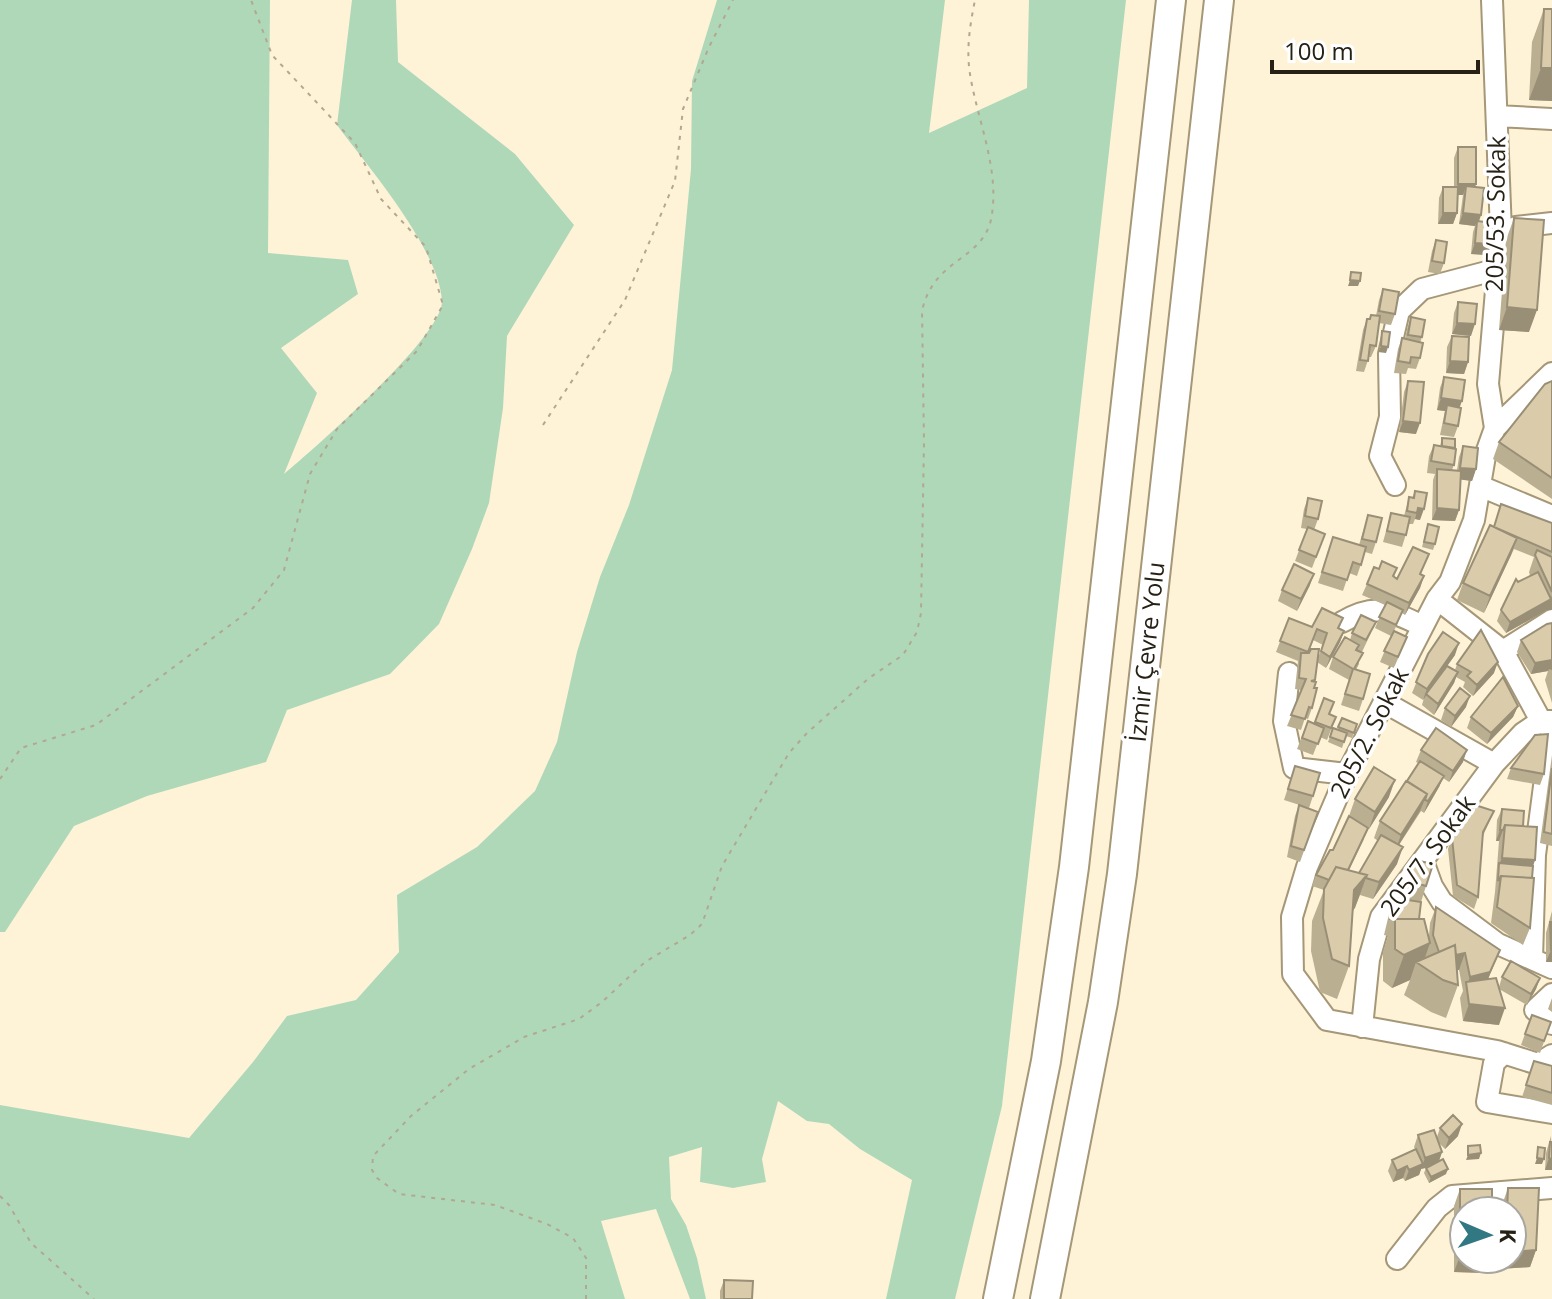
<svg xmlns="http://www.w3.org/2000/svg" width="1552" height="1299" font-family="'Open Sans',sans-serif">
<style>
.green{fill:#afd8b9}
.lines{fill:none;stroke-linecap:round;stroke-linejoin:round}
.minor-casing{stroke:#a59777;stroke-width:24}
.highway-casing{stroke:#a59777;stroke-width:32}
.path{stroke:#b1a891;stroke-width:2;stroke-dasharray:4 6;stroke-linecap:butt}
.minor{stroke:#fff;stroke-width:20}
.highway{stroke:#fff;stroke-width:28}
.wall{fill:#bbaf92;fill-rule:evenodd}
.shaded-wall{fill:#998f77}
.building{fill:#daccaa;stroke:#998f77;stroke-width:2}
.labels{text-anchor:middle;stroke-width:7;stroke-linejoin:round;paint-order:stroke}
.street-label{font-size:24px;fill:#262114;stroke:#fff}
</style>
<rect width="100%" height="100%" fill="#fef3d7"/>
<path class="green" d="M0 0H270L268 253 348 260 358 294 281 348 317 393 284 474C313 450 444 335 442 301 439 249 369 168 337 125L352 0H396L398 62 515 154 574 225 507 336 503 408 489 503 472 549 439 624 390 674 287 710 266 762 147 796 74 826 5 932H0Z
M717 0H945L929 133 1027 88 1029 0H1126L1002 1106 955 1299H886L912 1180 860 1149 829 1124 807 1121 778 1101 762 1159 766 1182 733 1188 700 1182 702 1147 669 1157 671 1199 686 1225 697 1258 706 1299H690L656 1209 601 1221 625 1299H0V1105L189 1138 253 1062 287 1016 356 1000 399 952 397 895 477 847 535 791 557 742 577 652 600 577 629 505 672 370 691 169 692 81Z"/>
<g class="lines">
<g class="minor-casing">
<path id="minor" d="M1492 0 1501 232 1488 384 1495 428
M1497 116 1552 119
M1516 227 1552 223
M1552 373 1495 428 1485 456 1474 520 1450 582 1437 599 1347 774 1307 867 1292 917 1293 974 1327 1020 1497 1051 1538 1064 1552 1055
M1395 485 1380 456 1390 417 1389 354 1399 311 1422 289 1498 269
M1480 486 1552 516
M1437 599 1503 651 1541 721
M1342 622C1376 602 1390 611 1423 626
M1503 651 1552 620
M1289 673 1284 721 1294 768 1347 774
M1384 702 1494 764
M1423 861 1432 886 1442 902 1498 944 1552 968
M1532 959 1535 855 1552 725
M1552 994 1535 1010 1552 1024
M1362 1027 1369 959 1381 917 1494 764 1523 733 1541 721H1552
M1504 1053 1494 1063 1487 1102 1552 1113
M1397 1259 1437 1208 1452 1196 1552 1188"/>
</g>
<g class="highway-casing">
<path id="highway" d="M998 1299 1046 1061 1074 867 1171 0
M1045 1299 1103 1002 1122 874 1219 0"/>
</g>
<path class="path" d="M543 425 625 300 675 181 683 109 709 47 733 0
M0 779 21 748 96 725 253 608 284 570 310 474 337 429 417 351 443 305 426 247 381 199 355 143 272 55 251 0
M0 1196 9 1205 31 1243 94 1299
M586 1299V1258L573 1238 547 1224 495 1205 399 1194 377 1178 372 1170 373 1156 411 1116 469 1069 524 1037 579 1019 602 1002 645 962 690 935 702 924 722 866 789 753 807 733 869 678 903 655 917 632 921 613 924 442 922 311C934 256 986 261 992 214 999 167 977 119 970 74 966 49 970 25 975 0"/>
<use href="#minor" class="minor"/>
<use href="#highway" class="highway"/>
</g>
<path class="wall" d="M1544 9 1552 101 1529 100 1532 42Z
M1458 147 1476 184 1475 187 1481 215 1479 221 1491 244 1487 255 1471 254 1473 232 1475 226 1459 224 1463 195H1458L1457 213 1453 224H1438L1439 198 1443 187H1454V158Z
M1514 218 1529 332 1499 330 1506 240Z
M1436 240 1444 263 1440 274 1428 272 1432 251Z
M1383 289 1395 314 1391 325 1379 323 1376 346 1371 357H1369L1364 372 1356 371 1363 330 1367 319H1369L1371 315 1376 316 1379 300Z
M1458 302 1471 336 1452 334 1454 313Z
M1411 317 1422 337 1420 343V358L1416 369 1408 368 1406 374 1394 373 1398 349 1402 338 1405 339 1407 329Z
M1452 336 1468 362 1464 374 1446 373 1447 347Z
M1444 377 1460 407 1458 426 1454 437 1440 435 1445 411 1437 410 1440 388Z
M1408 381 1416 434 1399 432 1404 392Z
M1552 381V499L1493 459 1499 442Z
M1442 438 1454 465 1452 470H1457L1459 457 1463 446 1476 469 1472 481 1460 479 1459 510 1455 521 1432 520 1433 480 1435 474 1427 473 1429 456 1434 445 1440 446Z
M1415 491 1420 520 1415 519 1413 524H1409L1402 547 1383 542 1391 513 1404 516 1409 497 1412 498Z
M1308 498 1318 519 1314 530 1325 534 1312 568 1295 561 1307 529 1301 528 1304 509Z
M1368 515 1376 542 1372 554 1365 552 1357 576 1349 573 1343 591 1318 583 1333 537 1359 545Z
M1552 523V610H1547L1506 633 1497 621 1501 610 1518 582 1530 576 1529 572 1534 557 1514 549 1484 613 1457 600 1463 583 1493 527Z
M1428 524 1435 544 1433 550 1422 547Z
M1424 565 1420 574 1424 576 1420 588 1405 615 1402 613 1394 631 1407 637 1394 668 1380 662 1391 636 1375 628 1385 605 1362 595 1367 584 1379 569 1397 568 1394 577 1397 579Z
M1310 585 1297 611 1278 601 1282 590Z
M1289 618 1312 627 1343 618 1339 629 1344 631 1340 642 1326 668 1317 662 1312 708 1308 719 1305 718 1301 730 1287 726 1302 690 1295 689 1298 661 1276 652ZM1313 640 1323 645 1318 658 1308 653Z
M1552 623V703L1545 680 1548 671 1531 674 1517 652 1521 640Z
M1352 633H1371L1362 652 1357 650 1359 664 1356 670 1363 699 1359 711 1341 705 1349 680 1329 669 1333 657 1350 640Z
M1428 654 1455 655 1447 666 1455 670 1457 664 1494 673 1473 696 1463 687 1465 682 1456 677 1454 683 1434 715 1422 705 1424 698 1423 700 1412 693Z
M1324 698 1329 714 1336 717 1327 740 1320 737 1313 755 1297 749 1308 721 1314 724Z
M1518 706 1513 717 1487 744 1467 728 1471 717Z
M1466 707 1451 727 1441 720 1445 708Z
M1342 718 1357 724 1352 738 1346 736 1342 748 1328 742 1333 728 1337 730Z
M1421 750 1463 762 1449 782 1443 778 1439 787 1424 813 1421 811 1399 845 1397 864 1373 899 1360 895 1353 911 1349 966 1337 999 1320 992 1311 951 1312 921 1324 890 1312 886 1316 875 1333 850 1364 839 1349 870 1359 873 1378 841 1374 838 1380 821 1418 763 1416 762Z
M1552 755V846L1540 843Z
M1295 766 1313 796 1309 808 1284 800Z
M1511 768 1544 774 1540 785 1507 779Z
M1389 797 1369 829 1349 816 1355 799Z
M1299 805 1318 812 1300 862 1287 857 1295 816Z
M1502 809 1523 826 1535 860 1533 866 1530 928 1523 945 1491 923 1495 892 1499 841H1496L1497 820Z
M1494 811 1483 836 1478 897 1474 909 1453 896 1448 849 1452 838 1461 828Z
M1415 860 1426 886 1421 902 1419 919 1429 936 1430 923 1436 907 1500 950 1488 979 1499 987 1502 977 1540 978 1536 989 1527 1005 1499 989V1025L1463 1021 1460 998 1463 991 1459 970H1457L1458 985 1446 1018 1431 1012 1404 995 1410 980 1392 988 1383 981V952L1388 936 1384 935 1389 914 1395 898 1402 899Z
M1552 911V962H1546V933Z
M1552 998V1012L1548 1009Z
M1532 1015 1551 1022 1540 1053 1521 1045Z
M1534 1061 1552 1066V1105L1522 1097Z
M1440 1128 1458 1136 1445 1149 1438 1142 1442 1152 1439 1161 1446 1174 1429 1183 1424 1173 1426 1168 1421 1169 1419 1175 1405 1181 1403 1178 1393 1182 1388 1171 1392 1160 1415 1149 1414 1147 1418 1135 1437 1137Z
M1551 1136 1552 1170H1545L1546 1153Z
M1508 1188 1536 1250 1530 1267 1499 1269 1500 1259H1512V1211H1502V1205Z
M1460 1189 1464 1259H1490L1485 1273 1454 1272V1206Z
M724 1280 752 1299H720V1291Z"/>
<path class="shaded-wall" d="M1541 68H1552V101L1529 100Z
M1458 184H1476L1472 195 1466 186 1463 195H1454Z
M1443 213H1457L1453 224H1438Z
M1463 213 1481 215 1477 226V221L1475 226 1459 224Z
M1475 243 1491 244 1487 255 1471 254Z
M1350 280 1360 281 1358 286H1348Z
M1507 307 1537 310 1529 332 1499 330Z
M1457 323 1475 324 1471 336 1452 334Z
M1381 346 1388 347 1386 353 1378 352Z
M1450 361 1468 362 1464 374 1446 373Z
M1441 398 1462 401 1458 412 1447 405 1445 411 1437 410Z
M1403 421 1420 423 1416 434 1399 432Z
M1460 468 1476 469 1472 481 1456 479Z
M1418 508 1424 509 1420 520 1415 519Z
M1437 508 1459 510 1455 521 1432 520Z
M1517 538 1511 555 1484 613 1490 596Z
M1314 574 1310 585 1297 611 1301 599Z
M1424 576 1420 588 1405 615 1409 603Z
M1552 595V610H1547Z
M1551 599 1547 610 1506 633 1510 622Z
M1344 631 1340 642 1326 668 1330 657Z
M1459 643 1455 655 1423 700 1427 689Z
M1552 660V670L1549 669 1548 671 1531 674 1535 663Z
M1498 662 1494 673 1473 696 1477 685Z
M1458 672 1454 683 1434 715 1438 704Z
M1470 696 1466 707 1451 727 1455 716Z
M1518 706 1513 717 1487 744 1491 733Z
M1467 750 1463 762 1449 782 1453 771Z
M1444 776 1439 787 1424 813 1428 801Z
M1395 780 1389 797 1369 829 1375 812Z
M1427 794 1420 811 1395 851 1401 835Z
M1500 830H1503L1499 841H1496Z
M1403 847 1397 864 1373 899 1379 882Z
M1502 858 1535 860 1529 877 1499 865Z
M1367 875 1355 908 1342 923 1354 890Z
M1430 943 1422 966 1416 962 1410 980 1392 988 1404 955Z
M1500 950 1484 989 1467 985 1470 977Z
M1551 950 1552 951V962H1546Z
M1465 953 1459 970 1434 974 1441 958Z
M1540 978 1536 989 1527 1005 1531 994Z
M1469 1004 1505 1008 1499 1025 1463 1021Z
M1462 1124 1458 1136 1445 1149 1449 1138Z
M1442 1152 1438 1164 1421 1169 1425 1158Z
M1481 1153 1479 1159 1466 1160 1468 1155Z
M1537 1158 1544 1159 1542 1164H1535Z
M1549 1158 1552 1159V1170H1545Z
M1423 1164 1419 1175 1405 1181 1409 1170Z
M1407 1166 1403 1178 1393 1182 1397 1171Z
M1448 1169 1446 1174 1429 1183 1431 1177Z
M1536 1250 1530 1267 1499 1269 1503 1259H1512V1252Z
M1460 1256H1464V1259H1490L1485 1273 1454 1272Z"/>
<path class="building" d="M1544 9H1552V68H1541Z
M1458 147H1476V184H1458Z
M1466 186 1484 188 1481 215 1463 213Z
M1443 187H1458L1457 213H1443Z
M1514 218 1544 220 1537 310 1507 307Z
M1477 221 1494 223 1491 244 1475 243Z
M1436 240 1447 242 1444 263 1432 261Z
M1351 272 1361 273 1360 281 1350 280Z
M1383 289 1399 292 1395 314 1379 311Z
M1458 302 1477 304 1475 324 1457 323Z
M1371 315 1380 316 1376 346 1370 345 1368 361 1360 360 1367 319H1370Z
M1411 317 1425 320 1422 337 1408 335Z
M1382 331 1390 332 1388 347 1381 346Z
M1452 336 1469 337 1468 362 1450 361Z
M1402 338 1423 343 1420 358 1411 357 1410 363 1398 361Z
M1444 377 1465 380 1462 401 1441 398Z
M1408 381 1424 382 1420 423 1403 421Z
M1552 381V478L1499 442 1545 384Z
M1447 405 1461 408 1458 426 1444 423Z
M1442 438 1455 439V448L1442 446Z
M1434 445 1456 449 1454 465 1431 461Z
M1463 446 1478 448 1476 469 1460 468Z
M1437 469 1461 471 1459 510 1437 508Z
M1415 491 1427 493 1424 509 1418 508 1417 513 1407 511 1409 497 1414 498Z
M1308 498 1322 501 1318 519 1305 516Z
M1501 504 1552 523V552L1494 527Z
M1391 513 1410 517 1406 535 1387 531Z
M1368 515 1382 518 1376 542 1362 539Z
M1428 524 1439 527 1435 544 1424 542Z
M1490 525 1517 538 1490 596 1463 583Z
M1308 527 1325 534 1316 557 1299 550Z
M1333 537 1366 547 1361 565 1353 562 1347 580 1322 572Z
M1413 547 1429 554 1420 574 1424 576 1409 603 1367 584 1374 567 1379 569 1382 561 1397 568 1393 576 1397 579Z
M1537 550 1552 557V592L1535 555Z
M1294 564 1314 574 1301 599 1282 590Z
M1538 572 1551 599 1510 622 1501 610 1516 579 1518 582Z
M1387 602 1403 610 1396 625 1379 617Z
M1322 608 1343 618 1338 628 1344 631 1330 657 1321 651 1327 633 1317 629 1308 652 1280 641 1289 618 1312 627Z
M1361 615 1376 622 1366 640 1352 633Z
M1552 623V660L1535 663 1521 640 1547 624Z
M1481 630 1498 662 1477 685 1467 676 1471 672 1457 664Z
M1394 631 1407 637 1398 657 1384 651Z
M1443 632 1459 643 1427 689 1416 682 1428 654Z
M1345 637 1359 645 1356 650 1363 653 1354 669 1370 674 1363 699 1345 694 1353 669 1333 657Z
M1311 649H1319L1315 680 1311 681 1316 682 1314 688H1317L1312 708 1309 707 1305 719 1291 715 1306 679 1299 678 1301 653H1309Z
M1447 666 1458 672 1438 704 1426 694Z
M1503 677 1518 706 1491 733 1471 717Z
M1460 688 1470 696 1455 716 1445 708Z
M1324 698 1334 702 1329 714 1336 717 1331 728 1315 722Z
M1342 718 1357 724 1354 733 1338 727Z
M1308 721 1324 728 1318 744 1302 738Z
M1333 728 1347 733 1344 742 1330 737Z
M1436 728 1467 750 1453 771 1421 750Z
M1548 734 1544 774 1511 768 1535 735Z
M1420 761 1444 776 1428 801 1425 800 1427 794 1407 781Z
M1295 766 1320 773 1313 796 1288 789Z
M1374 767 1395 780 1375 812 1355 799Z
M1552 768V834L1544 832Z
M1406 781 1427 794 1401 835 1380 821Z
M1299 805 1318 812 1304 850 1291 846Z
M1475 805 1494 811 1483 832 1478 897 1457 885 1452 838 1461 828Z
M1502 809 1524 811 1523 826 1505 825 1503 830H1500Z
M1349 816 1368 828 1348 870 1336 867 1329 880 1316 875 1330 850H1333Z
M1505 825 1537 827 1535 860 1502 858Z
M1381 835 1403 847 1379 882 1366 878 1367 875 1359 873Z
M1415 860 1433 864 1426 886 1409 881Z
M1499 863 1533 866 1532 878 1501 876 1498 881Z
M1336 867 1367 875 1354 890 1349 966 1332 959 1323 918 1324 889Z
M1501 876 1534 878 1530 928 1497 907Z
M1395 898 1421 902 1419 919H1390Z
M1436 907 1500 950 1490 972 1470 977 1465 953 1456 955 1455 945 1439 952 1433 935Z
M1395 919H1424L1430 943 1404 955 1395 949Z
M1550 922H1552V951L1551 950Z
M1455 945 1458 985 1443 980 1416 962Z
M1511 961 1540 978 1531 994 1502 977Z
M1496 978 1505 1008 1469 1004 1466 982Z
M1532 1015 1551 1022 1544 1041 1525 1034Z
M1534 1061 1552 1066V1093L1526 1085Z
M1453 1115 1462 1124 1449 1138 1440 1128Z
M1434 1130 1442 1152 1425 1158 1418 1135Z
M1550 1142H1552V1159L1549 1158Z
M1480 1145 1481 1153 1468 1155V1146Z
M1538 1147 1545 1148 1544 1159 1537 1158Z
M1416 1149 1423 1164 1409 1170 1407 1166 1397 1171 1392 1160Z
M1443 1159 1448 1169 1431 1177 1426 1168Z
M1508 1188H1539L1536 1250 1512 1252V1211H1507Z
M1460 1189H1492V1211H1464V1256H1460Z
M724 1280 753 1281 752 1299H724Z"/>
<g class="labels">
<g class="street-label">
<text transform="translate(1496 214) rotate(-89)" y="8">205/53. Sokak</text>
<text transform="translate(1147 652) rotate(-84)" y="8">İzmir Çevre Yolu</text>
<text transform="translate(1370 733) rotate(-63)" y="8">205/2. Sokak</text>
<text transform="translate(1428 856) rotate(-54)" y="8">205/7. Sokak</text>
</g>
</g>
<g transform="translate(1488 1235) rotate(92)"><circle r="38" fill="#ffffff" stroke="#a8a6a1" stroke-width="2"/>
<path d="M0-6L14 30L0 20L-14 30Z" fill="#317883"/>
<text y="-12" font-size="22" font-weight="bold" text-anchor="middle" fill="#262114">K</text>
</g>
<path d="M1272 60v12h206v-12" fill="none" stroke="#262114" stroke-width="4"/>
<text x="1284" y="60" font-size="24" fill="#262114" stroke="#ffffff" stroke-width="6" paint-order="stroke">100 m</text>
</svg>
